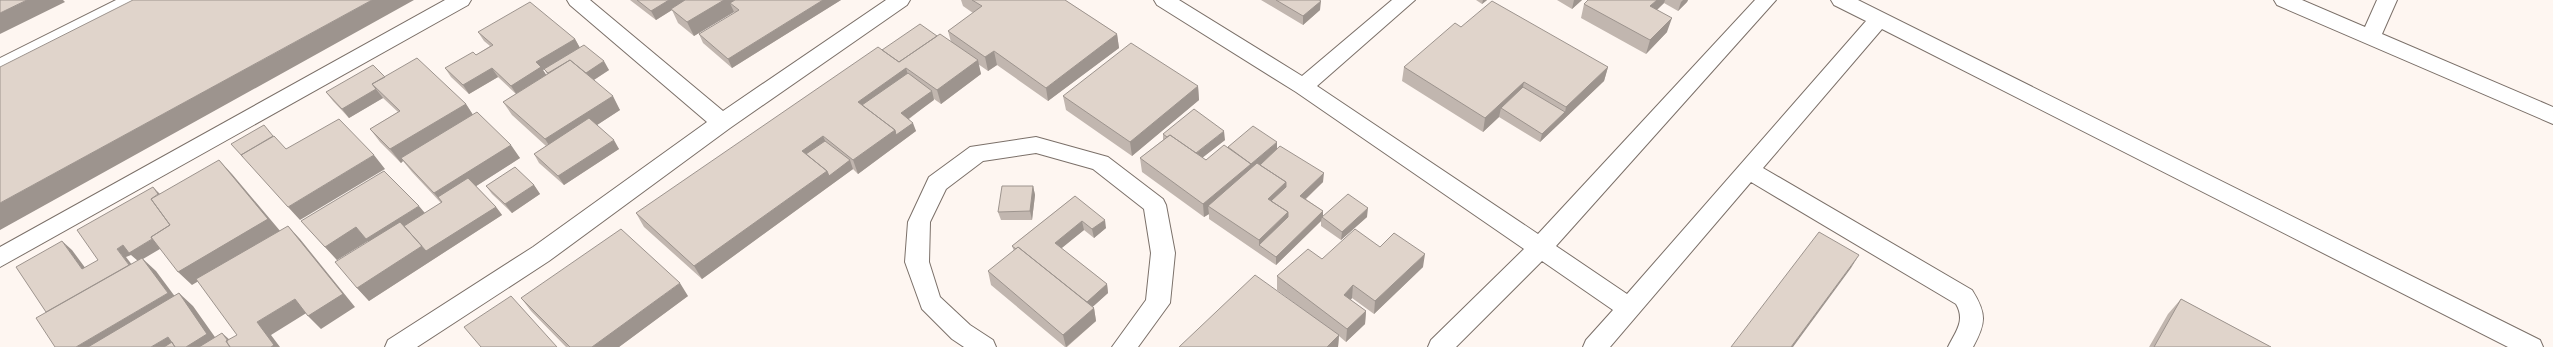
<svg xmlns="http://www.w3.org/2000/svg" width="2553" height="347" font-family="Ubuntu,sans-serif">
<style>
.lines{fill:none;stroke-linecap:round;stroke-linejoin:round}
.minor-casing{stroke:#7b7069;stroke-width:2}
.minor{fill:#fff;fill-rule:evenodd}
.wall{fill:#c1b6af;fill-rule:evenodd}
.shaded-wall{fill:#9d948e}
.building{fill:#e0d4cb;stroke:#9d948e}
</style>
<rect width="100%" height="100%" fill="#fef6f1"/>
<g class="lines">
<g class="minor-casing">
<path id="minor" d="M116 0H143L140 5 0 75V58Z
M445 0H471L468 5 0 267V247Z
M567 0H590L723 111 886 0H910L907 5 730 128 549 261 417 347H385L388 340 533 247 707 122 570 5Z
M1154 0H1179L1302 76 1392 0H1415L1317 86 1538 234 1755 0H1776L1556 246 1627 294 1866 21 1834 5 1831 0H1858L2540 340 2543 347H2508L1882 29 1763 168 1972 290C1987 314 1986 323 1973 347H1948C1955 332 1966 321 1956 304L1751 182 1610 347H1583L1586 340 1613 310 1542 261 1456 347H1428L1431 340 1524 249 1296 92 1157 5Z
M2274 0H2302L2365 27 2377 0H2397L2382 34 2553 107V124L2277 5Z
M1036 137 1108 157 1163 199 1166 205 1175 253 1170 303 1138 347H1112L1146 300 1151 253 1144 209 1093 169 1036 153 983 161 946 189 930 222 929 262 940 297 970 325 993 340 996 347H964L952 339 922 309 905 262 908 222 929 177 970 147Z"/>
</g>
<use href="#minor" class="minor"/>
</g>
<path class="wall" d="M630 0H841L732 68 703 43 699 34 735 13 734 12 694 36 678 23 672 10 656 20Z
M961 0H1065L1117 34 1119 48 1048 101 997 65 988 71 978 64 981 74 941 104 934 99 909 119 916 131 858 174 853 169 702 279 644 227 636 213 882 50 937 36 951 42 948 31 973 13 963 6Z
M1261 0H1319L1320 10 1303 25Z
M1476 0H1487L1482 4Z
M1557 0H1582L1572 9Z
M1588 0H1688L1687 2 1678 11 1664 3 1657 10 1667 32 1646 54 1581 18 1584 4Z
M1461 27 1608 67 1604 81 1540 142 1499 117 1483 132 1402 81 1404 67Z
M478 32 575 39 580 48 609 70 594 80 620 110 597 125 619 149 564 185 539 163 534 154 546 146 512 115 503 102 516 94 498 77 469 94 451 77 445 68 476 55 490 46 484 41ZM544 69 547 74 546 75 543 70Z
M385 77 466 104 473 115 520 158 476 186 496 207 502 215 369 301 357 288 368 241 337 260 301 221 425 213 441 203 412 172 403 161 401 163 380 142 370 129 398 112 383 98 349 118 333 101 326 92Z
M1198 86 1199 100 1132 156 1066 110 1063 96Z
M1163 134 1225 140 1202 158 1206 160 1228 147 1277 149 1323 182 1306 199 1323 211V216L1367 217 1341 240 1321 226V221L1276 265 1209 219V214L1204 217 1142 172 1140 158 1163 140Z
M534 185 540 194 512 213 492 194 486 186Z
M1033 186 1035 195 1032 220H1001L998 212Z
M1075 196 1106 228 1094 238 1084 230 1061 248 1107 284 1108 293 1092 307 1094 308 1096 321 1067 347H1065L991 285 988 271 1014 251 1012 246Z
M1380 247 1423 267 1374 314 1352 298 1351 300 1366 311 1365 324 1346 342 1339 336 1338 347 1305 311 1277 290V276L1322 259Z
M688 296 619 347H566L531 311 521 298Z
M2181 299 2271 347H2149L2168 314Z"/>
<path class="shaded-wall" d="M27 0H63L65 2 0 34V13Z
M372 0H414L0 230V203Z
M669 0H687L671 9 672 10 656 20 651 11Z
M724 0H754L730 3 734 12 694 36 687 22Z
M823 0H841L732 68 728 59Z
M1483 0H1487L1482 4Z
M1574 0H1582L1572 9Z
M1657 0H1665L1664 3 1646 20 1650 6Z
M1683 0H1688L1687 2 1678 11 1681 2Z
M1321 1 1320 10 1303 25V16Z
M1672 18 1667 32 1646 54 1650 40Z
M1117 34 1119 48 1048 101 1046 88Z
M575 39 580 48 543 70 547 76 517 95 511 86 536 62Z
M994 51 997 65 988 71 985 57Z
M978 60 981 74 941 104 937 90Z
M604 61 609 70 589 83 584 74Z
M1608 67 1604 81 1540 142 1542 134 1565 112 1566 107Z
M492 68 498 77 469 94 463 85Z
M906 68 910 82 863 116 858 102Z
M1524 82 1521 96 1501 108 1499 117 1483 132 1485 118Z
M1198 86 1199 100 1132 156 1130 142Z
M376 89 383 98 349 118 342 109Z
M932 91 934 100 904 122 901 113Z
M613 96 620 110 554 153 545 139Z
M466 104 475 118 401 158 403 161 401 163 390 149Z
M913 123 916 131 858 174 853 160 895 130Z
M1224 131 1225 140 1193 165V156Z
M823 136 829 149 811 162 802 151Z
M614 140 619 149 564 185 558 176Z
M1277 142V151L1251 173V164Z
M511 145 520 158 445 206 434 193Z
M374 155 385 169 300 220 288 207Z
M219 160 232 174 281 232 192 285 178 272Z
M850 160 853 169 702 279 694 266 827 171Z
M1251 164V178L1208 206 1209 214 1204 217 1203 204Z
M1324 173 1323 182 1300 204V196Z
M1286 182V195L1273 207 1268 199Z
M534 185 540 194 512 213 505 204Z
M1033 186 1035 195 1032 220 1030 211Z
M153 187 162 196 171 208 165 212 182 236 143 259 156 271 182 306 114 347H76L168 293 142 259 138 261 131 255 126 257 142 278 60 327 50 318 133 270 117 249 123 245 130 252 173 227 156 204 162 200Z
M419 206 430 219 378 252 366 239Z
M496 207 502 215 369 301 357 288 422 246Z
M1368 208 1367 217 1341 240 1342 232Z
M1323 211V218L1322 217 1321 221 1276 265V257Z
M1288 212V226L1259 245V240Z
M1105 220 1106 228 1094 238 1092 229Z
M1082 221 1084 230 1057 252 1055 243Z
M288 226 300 239 355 307 321 329 308 316Z
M356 227 368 241 337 260 325 247Z
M62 241 72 250 92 277 82 269Z
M1425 254 1423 267 1374 314 1375 301Z
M1859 255 1851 268 1793 347H1791Z
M680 283 688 296 619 347H592Z
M1107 284 1108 293 1086 313 1084 304Z
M1353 285 1352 298 1343 308 1344 295Z
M179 293 193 306 222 347H186Z
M295 299 308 312 271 335 280 347H271L257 322Z
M1094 308 1096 321 1066 347 1063 335Z
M1366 311 1365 324 1346 342 1347 329Z
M222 333 231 341 232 347Z
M1339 335 1338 347H1327Z
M168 337 179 347H151Z"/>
<path class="building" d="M0 0H27L0 13Z
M133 0H372L0 203V67Z
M637 0H669L651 11Z
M685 0H724L687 22 671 9Z
M735 0H823L728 59 699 34 739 10 730 3Z
M972 0H1065L1117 34 1046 88 994 51 985 57 948 31 982 6Z
M1276 0H1319L1321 1 1303 16Z
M1588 0H1657L1650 6 1672 18 1650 40 1584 4Z
M1492 1 1608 67 1566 107 1524 82 1485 118 1404 67 1455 23 1461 27Z
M530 2 575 39 536 62 541 67 511 86 492 68 463 85 445 68 473 52 476 55 493 45 478 32Z
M920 24 937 36 899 62 882 50Z
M940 34 978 60 937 90 906 68 858 102 895 130 853 160 823 136 802 151 827 171 694 266 636 213 878 47 899 62Z
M1131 43 1198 86 1130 142 1063 96Z
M584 45 604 61 586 73 570 60 548 73 544 69Z
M417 58 466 104 390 149 370 129 400 111 372 84Z
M570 60 613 96 545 139 503 102Z
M373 65 385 77 372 84 376 89 342 109 326 92Z
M908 73 932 91 901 113 913 123 896 135 895 130 862 105Z
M1523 87 1565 112 1542 134 1501 108Z
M1194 109 1224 131 1196 153 1170 135 1167 137 1163 134Z
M477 112 511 145 434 193 401 158Z
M589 118 614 140 558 176 534 154Z
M339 119 374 155 288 207 241 155 274 136 286 149Z
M264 125 273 136 241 155 243 157 231 144Z
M1253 126 1277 142 1251 164 1228 147Z
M1170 135 1206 160 1224 145 1251 164 1203 204 1140 158Z
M825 141 850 160 829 176 827 171 806 154Z
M1280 146 1324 173 1300 196 1323 211 1276 257 1259 245 1288 217V212L1271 201 1286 187V182L1260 165Z
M219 160 268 219 178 272 151 237 170 225 151 199Z
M1257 163 1286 182 1268 199 1288 212 1259 240 1208 206Z
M515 167 534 185 505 204 486 186Z
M384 171 419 206 366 239 356 227 325 247 301 221Z
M468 178 496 207 426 251 404 226 442 202 438 197Z
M1002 186H1033L1030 211 998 212Z
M153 187 158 194 151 199 170 225 151 237 152 239 129 253 123 245 117 249 129 265 46 312 16 267 62 241 82 269 98 260 77 230Z
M1348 194 1368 208 1342 232 1322 217Z
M1075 196 1105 220 1092 229 1082 221 1055 243 1107 284 1087 302 1018 247 1016 249 1012 246Z
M400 222 422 246 357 288 335 262Z
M288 226 343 294 308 316 295 299 257 322 274 345 271 347H230L226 341 237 335 196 279Z
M621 229 680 283 592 347H570L521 298Z
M1355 229 1380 247 1394 233 1425 254 1375 301 1353 285 1344 295 1366 311 1347 329 1277 276 1308 249 1322 259Z
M1819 232 1859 255 1791 347H1731Z
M1018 247 1094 308 1063 335 988 271Z
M142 258 168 293 76 347H55L36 318Z
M1255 275 1339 335 1327 347H1179Z
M179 293 207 334 186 347H175L168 337 151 347H88Z
M511 296 557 347H480H481L464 327Z
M2181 299 2271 347H2154Z
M222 333 228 341H226L230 347H199Z
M172 342 175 347H164Z"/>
</svg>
